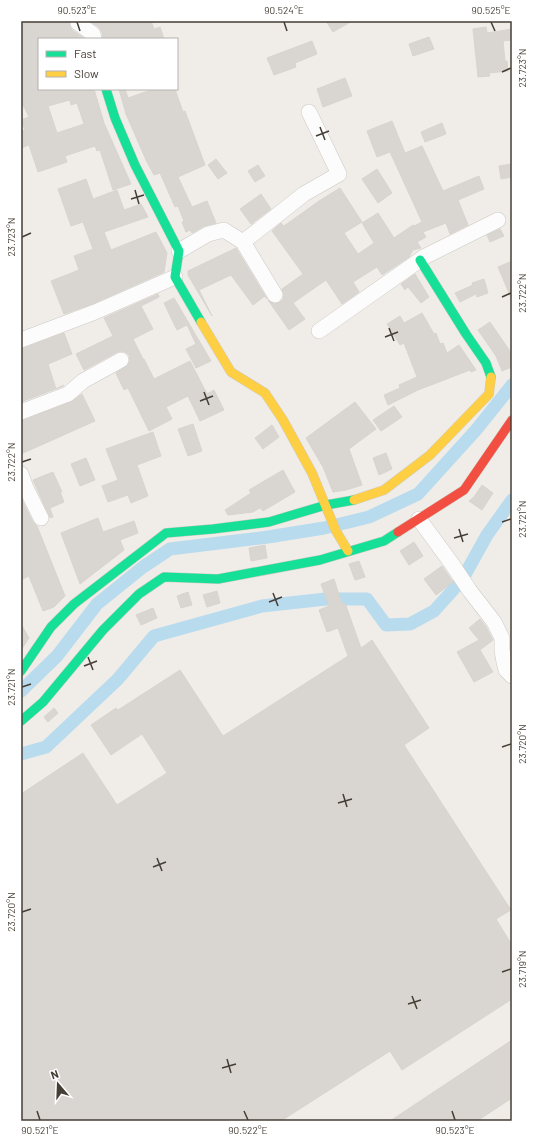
<svg xmlns="http://www.w3.org/2000/svg" width="533" height="1142" font-family="Barlow,sans-serif">
<style>
.lines{fill:none;stroke-linecap:round;stroke-linejoin:round}
.canal{stroke:#b9dbee;stroke-width:13}
.building{fill:#d9d6d1;stroke:#d8d4cf;fill-rule:evenodd}
.street-casing{stroke:#ccc9c5;stroke-width:16}
.fast-casing{stroke:#cfcac0;stroke-width:10}
.slow-casing{stroke:#cfcac0;stroke-width:10}
.jam-casing{stroke:#cfcac0;stroke-width:10}
.street{stroke:#fdfcfc;stroke-width:15}
.fast{stroke:#16e098;stroke-width:9}
.slow{stroke:#ffcf43;stroke-width:9}
.jam{stroke:#f24e42;stroke-width:9}
.ticks{fill:none;stroke:#453e35;stroke-width:1.5}
.neatline{fill:none;stroke:#453e35;stroke-width:1.5}
.ticks-label{font-size:10px;text-anchor:middle;fill:#453e35}
</style>
<rect width="100%" height="100%" fill="#f0ede9"/>
<g class="lines">
<path class="canal" d="M21 691 57 656 97 604 143 567 170 549 268 537 324 528 369 517 418 494 476 430 512 385
M21 754 46 747 118 679 154 636 262 606 326 599H367L386 625 410 624 434 611 462 580 487 535 512 500"/>
</g>
<path class="building" d="M21 21H69L70 27 72 30 85 39H39V89H94L104 123 131 184 113 190 100 150 97 151 95 146 65 156 67 162 38 172 29 145 21 148V131L25 130 21 120 29 117 21 101ZM70 100 71 105 77 103 84 124 57 133 48 106Z
M90 21H151L154 29 160 27 164 39H103L102 32 99 27Z
M326 21H352L333 32Z
M486 27 487 33 512 29V40L503 41 505 61H507L508 71 489 73 490 76 478 77 473 29Z
M429 37 434 49 413 56 409 44Z
M312 41 317 54 295 63 296 67 274 75 267 58Z
M345 78 352 96 323 107 317 89Z
M119 89H125L128 98 154 89H175L183 112 185 111 205 165 178 177 192 207 207 201 216 223 204 226 192 233 190 230 186 232 182 222 184 221 178 206 175 207 160 173 154 175 146 160 126 114Z
M392 121 405 153 422 146 443 191 479 176 484 189 458 200 468 225 450 234 446 223 423 232 426 237 417 242 421 248 413 250 409 257 382 275 377 267 353 282 359 292 342 304 326 280 293 303 305 319 289 330 268 300 275 304 280 302 283 300 284 295 282 289 303 274 272 231 281 223 284 226 319 201 340 188 362 222 344 233 358 254 374 243 362 223 378 213 394 238 413 225 414 226 422 222 390 152 377 157 367 131Z
M442 123 446 134 425 142 421 132Z
M216 159 227 173 218 179 208 165Z
M512 164V177L501 179 499 166Z
M258 165 265 176 255 182 248 171Z
M377 169 392 193 378 203 362 179Z
M86 179 93 199 117 190 124 210 141 204 148 217 104 232 111 250 156 232 167 253 164 272 92 304 64 314 51 281 79 270 74 256 93 249 83 222 71 226 58 189Z
M261 194 271 209 251 224 240 209Z
M500 229 504 236 490 242 487 235Z
M236 248 267 299 265 296 253 305 231 275 199 290 212 316 188 275V271Z
M512 261V300L498 267Z
M415 274 429 297 421 303 408 287 405 290 401 284Z
M484 279 488 293 477 297 476 294 460 302 455 293 473 285 472 283Z
M158 294 159 297 141 306 153 329 133 339 143 359H144L154 379 190 361 207 394 214 390 224 410 200 421 188 396 166 407 172 419 149 431 128 388 124 390 116 373 128 365 130 361 129 355 125 352 122 351 117 352 84 370 76 354 113 336 104 318Z
M174 298 211 361 196 368 186 349 196 344 187 325 177 330 164 303Z
M422 313 434 334 436 333 440 344 443 343 447 353 459 345 476 370 471 372 470 370 418 390 388 405 384 395 400 388 399 385 417 377 404 343 400 345 387 324 400 316 404 323Z
M490 322 512 354V367L502 371 496 356 478 330Z
M64 333 72 354 48 364 56 389 64 385 63 386 21 402V349Z
M82 394 95 421 21 454V421L71 402Z
M355 402 376 429 349 449 362 485 346 490 333 492 323 467 306 438Z
M394 406 402 417 381 431 373 420Z
M193 424 202 451 188 456 178 429Z
M272 425 279 437 263 449 255 438Z
M153 432 161 456 137 465 148 496 131 503 128 495 108 502 102 486 118 480 106 449Z
M386 453 392 469 379 475 373 458Z
M86 458 95 480 80 486 71 464Z
M283 470 295 492 263 511 260 508 253 512 228 515 225 510 251 493 249 490Z
M53 472 62 492H60L64 502 50 508 53 517 50 518 33 480Z
M482 485 493 493 482 510 469 501 474 497Z
M21 498 33 522 37 526 65 596 54 607 43 611 29 576 21 580Z
M98 518 103 532 134 521 138 533 120 540 124 550 80 584 61 533Z
M414 542 423 556 409 565 400 551Z
M265 545 267 558 251 561 249 548Z
M359 561 365 577 355 580 349 564Z
M442 566 453 582 436 595 424 579Z
M334 579 342 604 345 603 361 648 372 640 429 728 404 745 511 910 496 919 512 945V999L402 1070 390 1051 281 1121H21V794L83 753 117 805 167 773 142 734 111 755 91 725 116 708 118 710 180 670 223 736 348 656 338 628 327 632 319 610 329 606 321 584Z
M217 591 220 603 207 607 203 595Z
M188 592 192 605 181 608 177 596Z
M153 608 157 618 141 625 136 615Z
M480 619 486 627 493 640 480 650 493 672 474 682 457 652 479 640 469 628Z
M21 624 29 638 21 650Z
M54 708 58 713 48 722 44 717Z
M512 1040V1098L477 1121H390Z"/>
<g class="lines">
<g class="street-casing">
<path id="street" d="M78 21V23L93 34 94 39
M243 242 275 295
M179 251 208 234 224 230 243 242 304 194 339 174 309 112
M319 331 424 257 498 220
M21 340 95 312 175 277
M21 412 68 394 83 381 121 360
M21 474 26 488 41 518
M419 519 452 564 470 591 494 622 502 638V650L504 662 506 670 512 676"/>
</g>
<g class="fast-casing">
<path id="fast" d="M106 89 115 118 135 165 179 251 175 277 201 322
M420 260 466 334 486 363 491 377
M21 671 51 627 74 604 166 533 213 529 269 522 326 505 354 500
M21 721 43 702 103 630 139 594 164 577 218 579 320 560 384 541 398 532"/>
</g>
<g class="slow-casing">
<path id="slow" d="M201 322 231 372 265 393 283 420 312 473 336 531 348 551
M354 500 384 490 430 455 489 394 491 377"/>
</g>
<g class="jam-casing">
<path id="jam" d="M398 532 464 490 512 420"/>
</g>
<use href="#street" class="street"/>
<use href="#fast" class="fast"/>
<use href="#slow" class="slow"/>
<use href="#jam" class="jam"/>
</g>
<path class="ticks" d="M77 22 80 31M284 22 287 31M491 22 495 31M502 72 511 68M320 127 325 140M316 136 329 131M135 190 139 204M131 199 144 195M22 237 31 233M502 297 511 293M389 328 394 341M385 337 398 332M204 392 209 405M200 401 213 396M22 462 31 459M502 522 511 519M459 529 463 542M454 538 468 534M273 593 278 606M269 602 282 597M88 657 93 670M84 666 97 661M22 687 31 684M502 747 511 744M343 794 347 807M338 803 352 799M157 858 162 871M153 867 166 862M22 912 31 909M502 972 511 969M412 996 417 1009M408 1004 421 1000M227 1059 231 1073M222 1068 236 1064M37 1111 40 1120M244 1111 248 1120M452 1111 455 1120"/>
<rect width="533" height="1142" fill="none" stroke="#ffffff" stroke-width="44"/>
<rect x="38" y="38" width="140" height="52" fill="#ffffff" stroke="#b5b2ae"/>
<rect x="46" y="51" width="20" height="6" fill="#16e098" stroke="#b5b2ae"/>
<text x="74" y="58" font-size="12" fill="#453e35">Fast</text>
<rect x="46" y="71" width="20" height="6" fill="#ffcf43" stroke="#b5b2ae"/>
<text x="74" y="78" font-size="12" fill="#453e35">Slow</text>
<g transform="translate(58 1084) rotate(341)" stroke="#ffffff" stroke-width="3" paint-order="stroke">
<path d="M0-3L7 15L0 10L-7 15Z" fill="#453e35"/>
<text y="-6" font-size="11" font-weight="bold" text-anchor="middle" fill="#453e35">N</text>
</g>
<rect x="22" y="22" width="489" height="1098" class="neatline"/>
<g class="ticks-label">
<text x="77" y="14">90.523°E</text>
<text x="284" y="14">90.524°E</text>
<text x="491" y="14">90.525°E</text>
<text transform="translate(522 68) rotate(-90)" y="4">23.723°N</text>
<text transform="translate(11 237) rotate(-90)" y="4">23.723°N</text>
<text transform="translate(522 293) rotate(-90)" y="4">23.722°N</text>
<text transform="translate(11 462) rotate(-90)" y="4">23.722°N</text>
<text transform="translate(522 519) rotate(-90)" y="4">23.721°N</text>
<text transform="translate(11 687) rotate(-90)" y="4">23.721°N</text>
<text transform="translate(522 744) rotate(-90)" y="4">23.720°N</text>
<text transform="translate(11 912) rotate(-90)" y="4">23.720°N</text>
<text transform="translate(522 969) rotate(-90)" y="4">23.719°N</text>
<text x="40" y="1134">90.521°E</text>
<text x="248" y="1134">90.522°E</text>
<text x="455" y="1134">90.523°E</text>
</g>
</svg>
